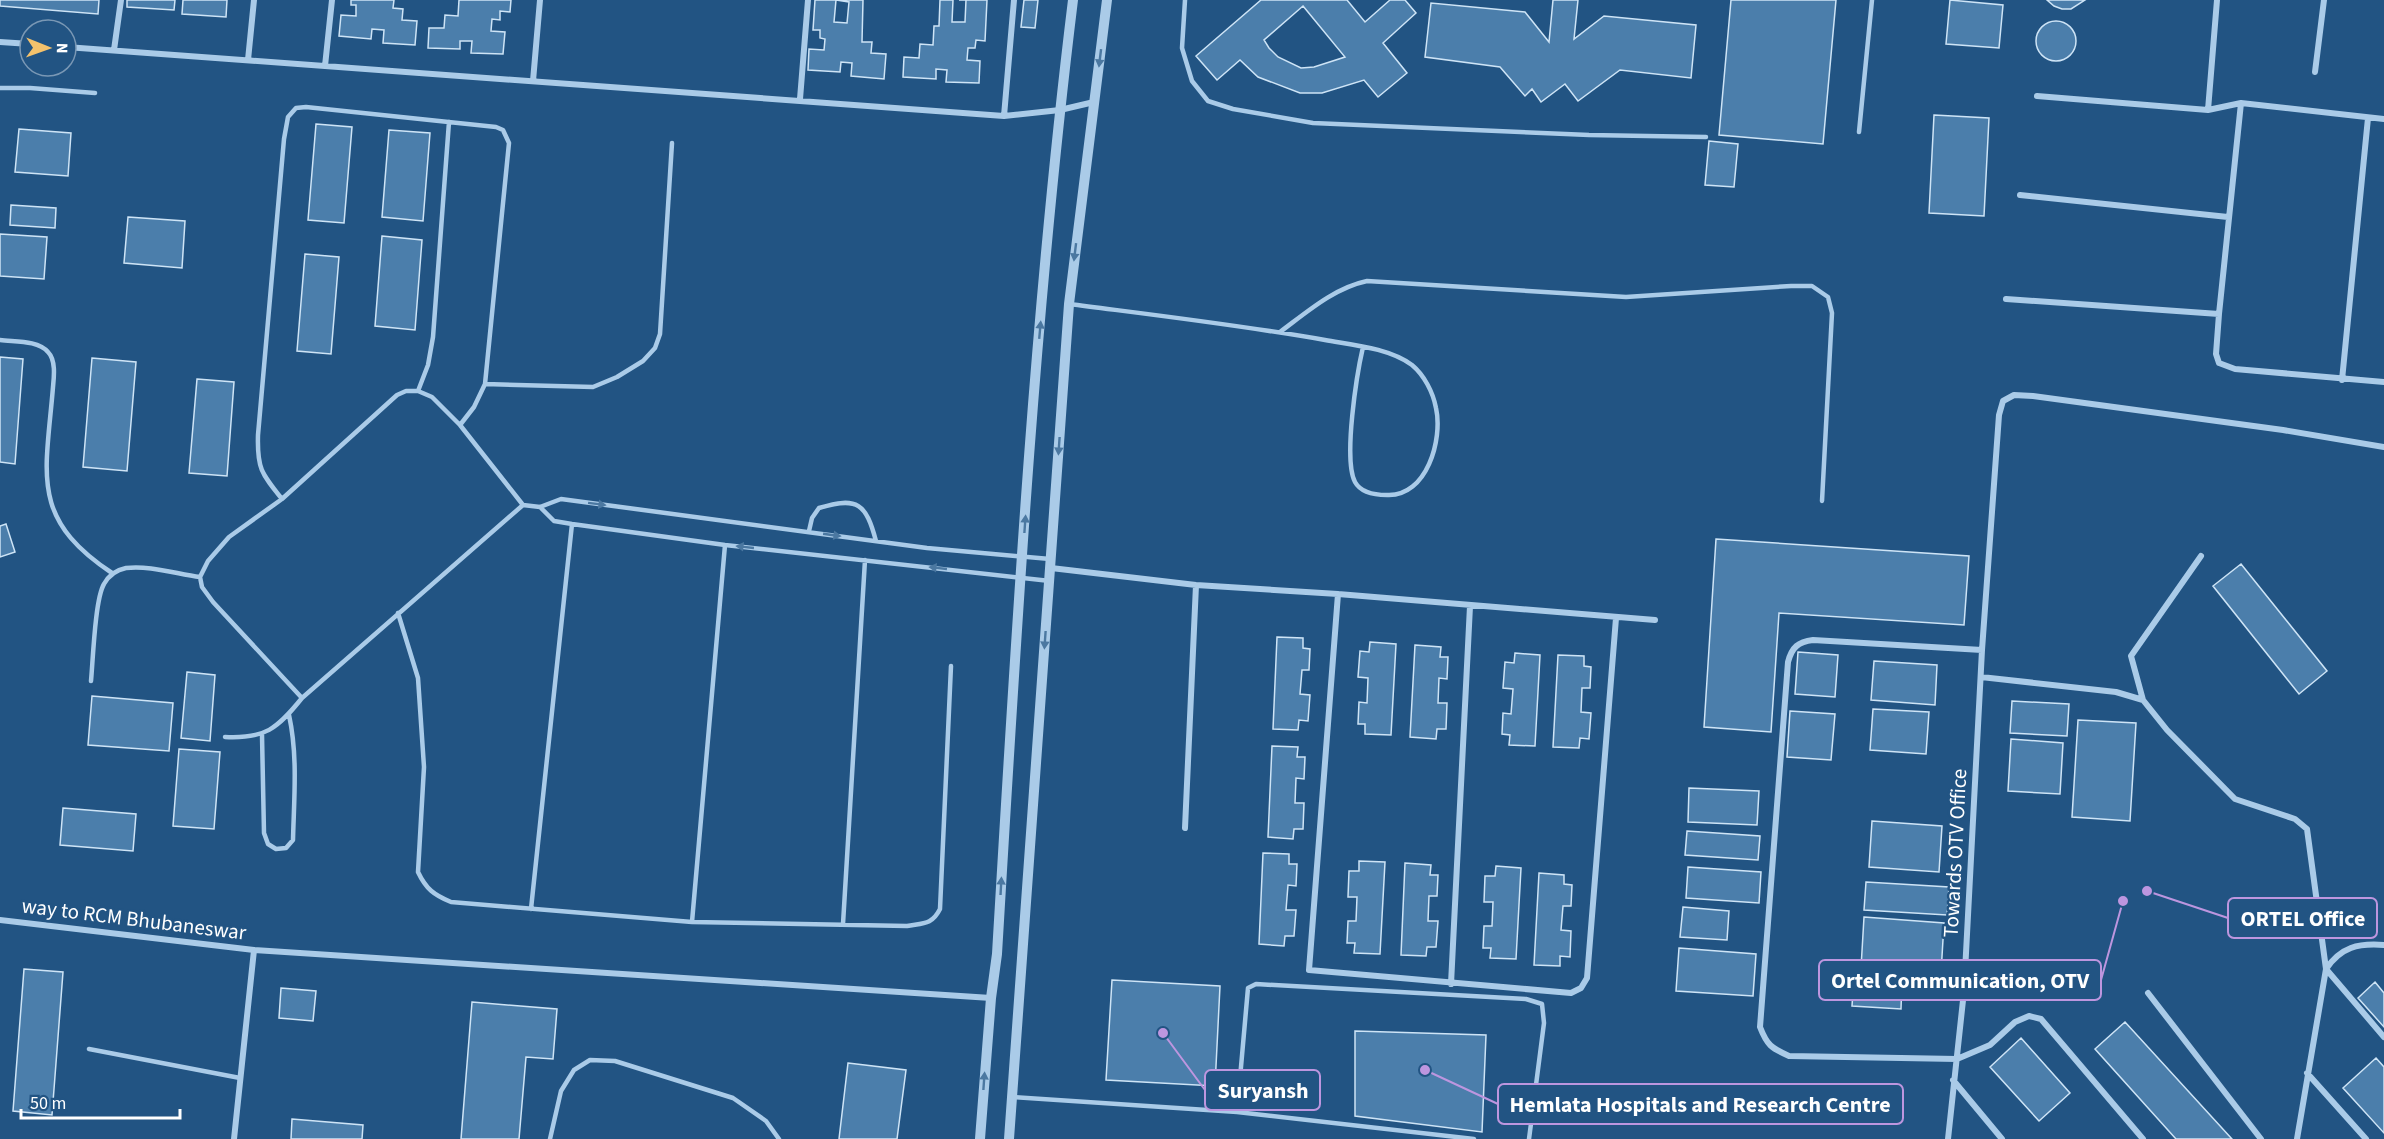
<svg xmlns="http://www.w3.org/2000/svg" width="2384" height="1139" font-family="'Source Sans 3',sans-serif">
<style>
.building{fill:#4b7eab;stroke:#cee4f6;stroke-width:1.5;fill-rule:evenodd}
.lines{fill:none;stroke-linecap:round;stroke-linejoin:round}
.service{stroke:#aacbe8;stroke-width:4.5}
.minor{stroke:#aacbe8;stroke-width:6}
.tertiary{stroke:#aacbe8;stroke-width:10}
.oneway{fill:#4b78a1}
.labels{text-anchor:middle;stroke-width:5;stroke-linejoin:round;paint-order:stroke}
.street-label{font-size:21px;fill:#fff;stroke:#225483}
.leader{fill:none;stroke:#bd96df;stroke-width:2}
.callout-dot{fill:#bd96df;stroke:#225483;stroke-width:2}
.callout{fill:#225483;stroke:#bd96df;stroke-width:2}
.callout-label{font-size:22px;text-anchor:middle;font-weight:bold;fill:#fff}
</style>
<rect width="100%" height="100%" fill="#225483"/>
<path class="building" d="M0 0H99L98 14 0 6Z
M127 0H175L174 10 127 7Z
M183 0H227L226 17 182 14Z
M351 0H394L393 8 403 9 402 20 417 21 415 45 383 43 384 30 372 29 371 39 339 36 341 15 356 16V5H351Z
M459 0H511L510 12 500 11V20L492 19 491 31 505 32 503 54 471 53 472 41H460V49L428 48 429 28H444L445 15 458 16Z
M815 0H863L862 42H872L871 53 886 54 884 79 851 76 852 63 841 62 840 72 808 70 809 49 824 50 825 39 820 38V30H813ZM836 0 849 2 847 23 834 22Z
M940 0H953L952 22H965L966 0H959H987L985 41 976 40 975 48H968L967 60 980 61 979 83 946 82 947 70 936 69V79L903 77 904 57 919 58 920 44 933 45 934 26H939Z
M1024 0H1038L1035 28 1021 27Z
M1261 0H1347L1365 22 1390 0H1405L1416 13 1383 43 1407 73 1378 97 1364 80 1322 93H1300L1258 77 1240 60 1217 80 1196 56ZM1303 6 1345 57 1314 67 1301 68 1278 57 1269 48 1264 40Z
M1553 0H1578L1574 39 1604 16 1696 25 1691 78 1620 70 1578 101 1565 84 1541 102 1532 89 1525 96 1500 67 1425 57 1431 3 1525 12 1549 42Z
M1731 0H1836L1823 144 1719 135Z
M1950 0 2003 5 1999 48 1946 44Z
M2047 0H2085L2071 9H2062L2054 6Z
M2036 41a20 20 0 1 1 40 0a20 20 0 1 1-40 0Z
M1934 115 1989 118 1984 216 1929 213Z
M316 124 352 127 344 223 308 220Z
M19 129 71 133 68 176 15 172Z
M389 130 430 133 423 221 382 217Z
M1709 141 1738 144 1734 187 1705 185Z
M11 205 56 208 55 228 10 225Z
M128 217 185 221 182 268 124 263Z
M0 234 47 237 44 279 0 276Z
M382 236 422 240 415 330 375 326Z
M305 254 339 257 331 354 297 351Z
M0 357 23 359 15 464 0 462Z
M92 358 136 362 127 471 83 467Z
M197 379 234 382 227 476 189 473Z
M6 524 15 552 0 557V526Z
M1716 539 1969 556 1964 625 1779 613 1771 732 1704 727Z
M2241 564 2327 671 2299 694 2213 586Z
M1277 637 1303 638V648L1310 649 1309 670H1302L1300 694 1310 695 1308 721 1299 720 1298 730 1273 729Z
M1370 642 1396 644 1391 735 1365 734V724H1358L1359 702 1367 703 1368 678 1358 677 1360 651 1369 652Z
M1415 645 1441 647 1440 657H1448L1447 679 1439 678 1438 703H1447L1446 729H1437L1436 739 1410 737Z
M1798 652 1838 655 1835 697 1795 694Z
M1515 653 1540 655 1535 746 1509 745 1510 735 1502 734 1503 713 1511 714 1513 689 1503 688 1505 662 1514 663Z
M1558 655 1584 656V666L1591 667 1590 688H1582L1581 712 1591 713 1589 739 1580 738 1579 748 1553 747Z
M1874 661 1937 665 1935 705 1871 700Z
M187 672 215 675 210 741 181 738Z
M92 696 173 703 169 751 88 745Z
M2012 701 2069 704 2067 736 2010 733Z
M1873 709 1929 712 1926 754 1870 750Z
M1790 711 1835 714 1831 760 1787 757Z
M2078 720 2136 723 2130 821 2072 817Z
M2011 739 2063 743 2060 794 2008 791Z
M1272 746 1298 747 1297 757H1305L1304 779 1296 778 1295 803H1304L1303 829H1294L1293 839 1268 837Z
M179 749 220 752 214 829 173 826Z
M1689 788 1759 791 1757 825 1688 822Z
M63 808 136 814 133 851 60 845Z
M1872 821 1942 826 1939 872 1869 867Z
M1687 831 1760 836 1758 860 1685 855Z
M1263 853 1289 854V864H1297L1296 886 1288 885 1286 910H1296L1294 936H1285L1284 946 1259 944Z
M1359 861 1385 862 1380 954 1354 953 1355 943H1347L1348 921H1356L1357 897H1348L1349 871H1359Z
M1405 863 1431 865 1430 875H1438L1437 896H1429L1428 921H1438L1436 947H1427L1426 956 1401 955Z
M1496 866 1521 868 1516 959 1490 958 1491 948H1483L1484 926H1492L1493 902H1484L1485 876H1495Z
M1688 867 1761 872 1759 903 1686 898Z
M1539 873 1564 875V884L1572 885 1571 906H1563L1561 930 1571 931 1570 957 1560 956V966L1534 965Z
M1866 882 1949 887 1947 915 1864 910Z
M1683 907 1729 911 1727 940 1680 937Z
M1864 917 1944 923 1941 973 1861 968Z
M1679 948 1756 954 1753 996 1676 991Z
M24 969 63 972 52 1115 13 1111Z
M1854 977 1902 980 1901 1009 1852 1006Z
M1112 980 1220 986 1215 1086 1106 1080Z
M2375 982 2384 993V1027L2358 998Z
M281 988 316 991 313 1021 279 1018Z
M472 1002 557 1009 553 1059 526 1057 519 1139H461Z
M2125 1022 2232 1139H2176L2095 1049Z
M1355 1031 1486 1035 1482 1132 1355 1116Z
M2021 1038 2070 1093 2039 1121 1990 1067Z
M2376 1058 2384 1067V1133L2343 1088Z
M848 1063 906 1070 897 1139H839Z
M292 1119 363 1125 362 1139H291Z"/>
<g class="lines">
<path class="service" d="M1185 0 1182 48 1192 81 1208 101 1233 109 1313 123 1589 135 1706 137
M0 88H30L95 93
M1859 132 1872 0
M1069 304C1154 315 1240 325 1325 340 1353 345 1389 348 1412 365 1424 375 1433 392 1436 408 1443 439 1427 497 1387 495 1376 495 1361 493 1355 482 1343 459 1357 373 1363 347
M1280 332C1307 312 1334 288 1367 281L1626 297 1791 286H1812L1828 297 1832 313 1822 501
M0 340C15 342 38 340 48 352 56 360 54 377 53 387 46 474 29 518 112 573
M485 384 593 387 617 377 643 361 655 348 660 334 672 143
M418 391 428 365 433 337 449 122
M282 499C261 473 257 468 258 435L284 139 288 117 296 108 306 107 496 127 503 130 509 143 485 384 474 407 460 425
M540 507 554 521 572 524 725 545 1050 581
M809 531 812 518 819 508C858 496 866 504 876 541
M398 613 418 678 424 767 418 872C426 889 434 895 451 902L692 922 907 926C923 923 932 925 940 909L951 666
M91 681C93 660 95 599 104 584 109 575 116 570 126 568 149 565 177 574 200 577
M302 698 213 602 202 587 200 577 208 561 229 537 282 499 397 395 406 391H418L432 397 460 425 523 505 540 507 561 499 927 548 1050 559
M262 735 264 833 268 844 276 849 286 848 293 840C294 798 298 756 289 715
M225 737C265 739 277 729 302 698L523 505
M531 909 572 524
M692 922 725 545
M843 924 865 560
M89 1049 240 1078
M1014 1097 1237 1112 1474 1139
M1237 1112 1248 988 1256 984 1526 999 1542 1004 1544 1023 1529 1139
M550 1139 561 1091 574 1070 590 1060 615 1061 733 1098 766 1121 779 1139"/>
<path class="minor" d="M2217 0 2208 110 2241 103 2384 119
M0 42 30 44
M66 47 1004 116 1060 110 1094 102
M114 50 121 0
M248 60 254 0
M325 66 332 0
M2315 72 2324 0
M533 81 540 0
M2037 96 2208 110
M800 99 808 0
M2241 103 2219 314 2216 354 2219 363 2235 369 2384 382
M1004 116 1014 0
M2020 195 2228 217
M2006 299 2219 314
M2342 380 2368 118
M1051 568 1196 585 1338 594 1655 620
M1338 594 1309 970 1571 993 1581 988 1587 978 1616 618
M1982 650 1813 640C1798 642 1792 647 1788 662L1760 1027C1767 1045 1771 1048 1789 1056L1957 1059 1990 1045 2015 1022 2029 1016 2041 1019 2143 1139
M1981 677 2116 692 2143 700 2167 730 2235 799 2295 819 2307 829 2326 969 2384 1037
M2143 700 2131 656 2201 556
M1185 828 1196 585
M0 920 254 950 234 1139
M254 950 991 998
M1451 984 1470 606
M2148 993 2261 1139
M2307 1073 2366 1139
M1953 1080 2002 1139
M1948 1139 1964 991 1982 650 1999 415 2003 401 2014 395 2033 396 2283 430 2384 447
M2297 1139 2326 969C2341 947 2358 943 2384 945"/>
<path class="tertiary" d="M980 1139 991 998 997 954C1016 636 1034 317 1073 0
M1009 1139 1069 304 1107 0"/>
</g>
<defs><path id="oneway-solid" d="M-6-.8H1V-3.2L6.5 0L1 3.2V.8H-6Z" transform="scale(1.5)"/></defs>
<g class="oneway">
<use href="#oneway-solid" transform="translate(1100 58) rotate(97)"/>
<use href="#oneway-solid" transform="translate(1075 252) rotate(97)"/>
<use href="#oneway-solid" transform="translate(1040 330) rotate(-85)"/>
<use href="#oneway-solid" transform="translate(1059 446) rotate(94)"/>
<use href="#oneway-solid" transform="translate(597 504) rotate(7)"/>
<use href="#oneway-solid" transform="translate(1025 524) rotate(-86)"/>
<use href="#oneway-solid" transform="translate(832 535) rotate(8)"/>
<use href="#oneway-solid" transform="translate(745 547) rotate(-174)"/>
<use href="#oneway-solid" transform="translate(938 568) rotate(-174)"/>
<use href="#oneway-solid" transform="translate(1045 640) rotate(94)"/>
<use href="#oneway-solid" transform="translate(1001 886) rotate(-87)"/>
<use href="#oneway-solid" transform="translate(984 1081) rotate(-86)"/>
</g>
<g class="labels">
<g class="street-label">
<text transform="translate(1955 853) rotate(-87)" y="7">Towards OTV Office</text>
<text transform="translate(134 919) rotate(7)" y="7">way to RCM Bhubaneswar</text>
</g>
</g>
<path class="leader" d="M2147 891L2228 918M2123 901L2101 980M1163 1033L1205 1090M1425 1070L1498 1104"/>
<g class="callout-dot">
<circle cx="2147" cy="891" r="6"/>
<circle cx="2123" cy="901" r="6"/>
<circle cx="1163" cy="1033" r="6"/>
<circle cx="1425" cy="1070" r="6"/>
</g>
<g class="callout">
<rect x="2228" y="898" width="149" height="40" rx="6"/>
<rect x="1819" y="960" width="282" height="40" rx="6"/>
<rect x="1205" y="1070" width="115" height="40" rx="6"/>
<rect x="1498" y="1084" width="405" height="40" rx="6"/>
</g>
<g class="callout-label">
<text x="2303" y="926">ORTEL Office</text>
<text x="1960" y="988">Ortel Communication, OTV</text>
<text x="1263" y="1098">Suryansh</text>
<text x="1700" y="1112">Hemlata Hospitals and Research Centre</text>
</g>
<g transform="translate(48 48) rotate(91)"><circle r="28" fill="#225483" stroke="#7a98b5" stroke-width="1.5"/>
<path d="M0-4.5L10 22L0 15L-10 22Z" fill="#f4c26c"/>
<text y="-9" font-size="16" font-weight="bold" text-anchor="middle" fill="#ffffff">N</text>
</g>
<path d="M21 1109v9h159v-9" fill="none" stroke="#ffffff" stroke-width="3"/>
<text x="30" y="1109" font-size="18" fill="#ffffff" stroke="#225483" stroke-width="4.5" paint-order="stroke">50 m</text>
</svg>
